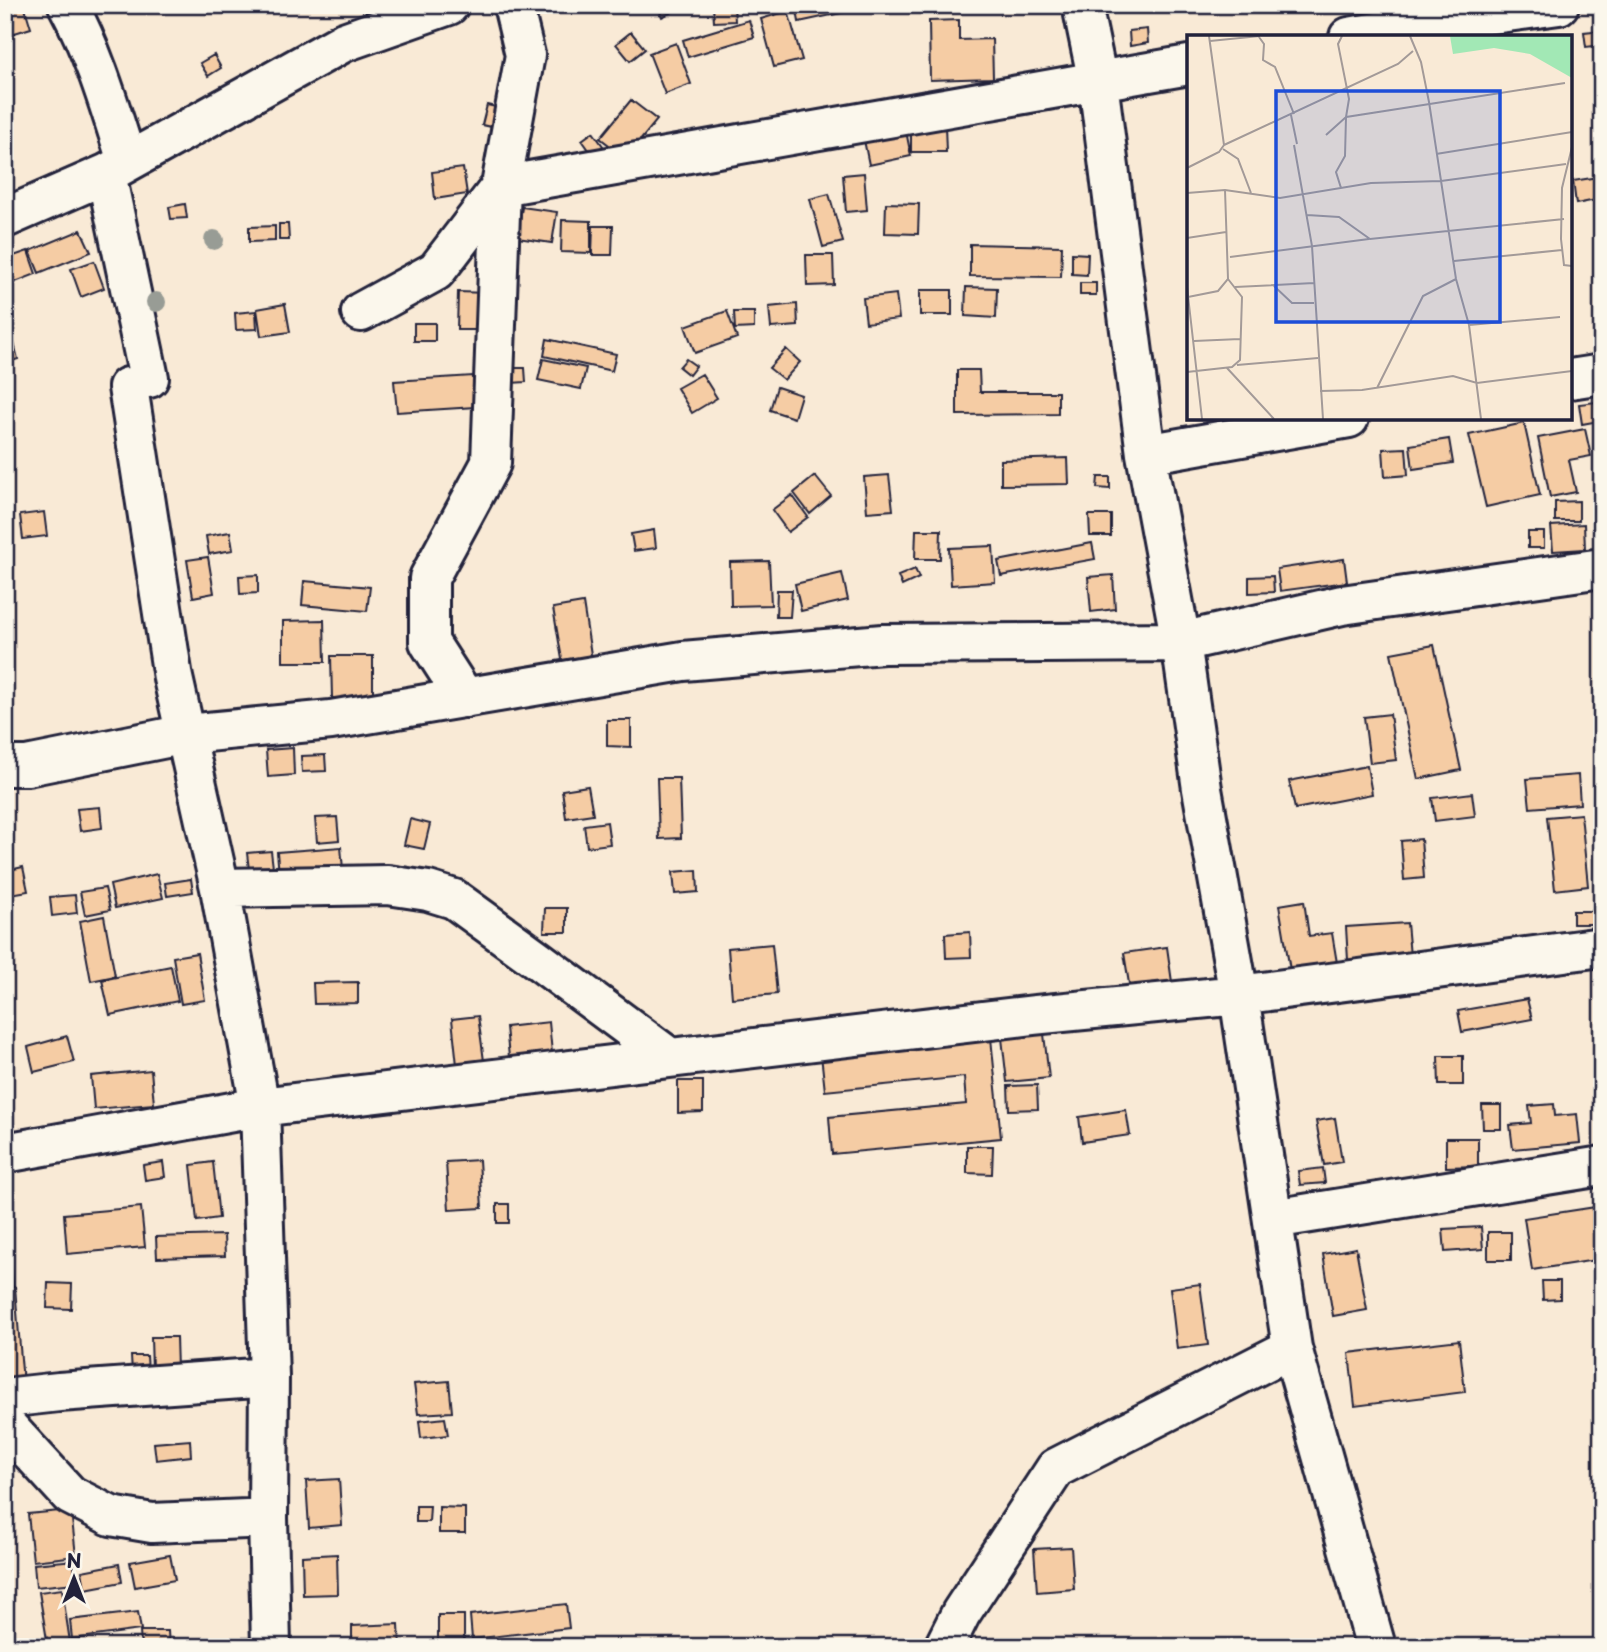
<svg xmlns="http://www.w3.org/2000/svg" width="1607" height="1652" font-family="'Playpen Sans',sans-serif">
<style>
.building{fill:#f5cca4;stroke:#22223b;stroke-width:2}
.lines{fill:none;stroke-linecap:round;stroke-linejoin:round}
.minor-casing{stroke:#22223b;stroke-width:44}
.minor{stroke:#fbf7ec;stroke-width:38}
.tree{fill:#989c95}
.inset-road{fill:none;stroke:#a39a98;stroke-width:2}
.view{fill:#1d4ed8;fill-opacity:0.15;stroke:#1d4ed8;stroke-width:3.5}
.inset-edge{fill:none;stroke:#22223b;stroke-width:3.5}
</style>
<rect width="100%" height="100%" fill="#f9ead6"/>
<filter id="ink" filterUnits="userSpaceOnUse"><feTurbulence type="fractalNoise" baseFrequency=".0143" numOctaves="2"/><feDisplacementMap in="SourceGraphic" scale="14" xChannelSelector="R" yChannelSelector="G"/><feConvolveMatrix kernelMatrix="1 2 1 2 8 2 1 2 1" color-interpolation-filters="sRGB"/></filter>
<g filter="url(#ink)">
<path class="building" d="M5 5H24L31 28 5 36Z
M657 5H684L685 6 662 17Z
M713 5H734L735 21 714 22Z
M796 5H869V7L799 22Z
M788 11 802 60 774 67 761 19Z
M749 20 754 37 688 57 683 40Z
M959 20V40L992 39 993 78 930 80 929 21Z
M1147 29 1148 43 1130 46 1129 31Z
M1602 30V45L1586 47 1584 32Z
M631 32 645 49 630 61 616 44Z
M676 43 691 84 665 94 649 53Z
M214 55 221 68 208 76 200 63Z
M631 100 657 120 626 158 600 138Z
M487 105 509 110 505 130 482 125Z
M904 121 911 156 869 165 862 130Z
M911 125H945L946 152H911Z
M593 132 603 146 592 154 582 140Z
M463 168 467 194 435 199 432 172Z
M864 173 867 210 846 212 843 175Z
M1598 177 1601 199 1576 204 1573 181Z
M829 194 843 242 823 247 810 199Z
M886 203 919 204 918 234 885 233Z
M185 204 187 218 171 219 169 207Z
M522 207 557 212 552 243 517 238Z
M562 220 591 221V253L561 252Z
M279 224H288L289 240H279Z
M275 226V241L249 242V227Z
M593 226H613L612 255H592Z
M81 230 91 252 39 273 30 251Z
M970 244 1062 246 1061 277 970 276Z
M28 251 36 274 5 286V259Z
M1072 253 1088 254 1087 275 1072 274Z
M806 255H833L834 285 807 286Z
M94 261 104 288 81 297 71 269Z
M1080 283H1096V295H1080Z
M966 287 997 288 996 318 965 316Z
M920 290H952V315H920Z
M458 292 487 293V330H457Z
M896 294 899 319 866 323 863 298Z
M285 304 290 332 261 336 257 309Z
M797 304 798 326 771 328 769 307Z
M256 311 257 329 236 330 235 313Z
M727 311 737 338 695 353 685 326Z
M734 312H754V328L735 329Z
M414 323H435V341H414Z
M12 335 18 359 5 363V337Z
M547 339 616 354 612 371 544 356Z
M786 349 800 362 784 380 769 368Z
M543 359 586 368 581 389 538 380Z
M686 359 696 366 689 375 679 367Z
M511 368H525L526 382 511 383Z
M957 370H979L980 392H1058V414L957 415Z
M702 374 717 398 692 413 677 388Z
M473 376 475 407 397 412 394 381Z
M777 387 801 395 794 418 770 410Z
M1596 402 1599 421 1582 424 1579 404Z
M1524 423 1540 495 1486 507 1469 435Z
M1585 429 1591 456 1569 460 1576 492 1550 497 1538 438Z
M1449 439 1453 463 1413 469 1410 445Z
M1406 448 1408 475 1385 477 1383 449Z
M1068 458 1069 484 1001 485V460Z
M889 475 893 510 867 512 864 477Z
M815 476 831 496 810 514 794 493Z
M1098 477H1110V489L1097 488Z
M792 495 808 517 788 532 772 510Z
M1579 501V521H1555V502Z
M44 512 47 536 23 539 20 515Z
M1089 515H1111V536H1090Z
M1584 524 1585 549 1553 551 1551 526Z
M654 530 656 548 634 551 631 534Z
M916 530H941L940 559H915Z
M230 532 233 550 209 554 206 536Z
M1528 532H1544V548H1528Z
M1092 543 1095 559 1001 576 998 561Z
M993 546 995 582 951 585 949 548Z
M208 557 214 593 193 597 187 560Z
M1344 559 1347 582 1280 591 1277 569Z
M769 561 771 605 731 606 730 562Z
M915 569 919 578 902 586 898 576Z
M842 573 848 600 801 611 795 584Z
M258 575V593L240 594 239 576Z
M1113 575 1115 609 1091 612 1088 577Z
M1273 576 1274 592 1249 593V577Z
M304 581 370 587 367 611 302 605Z
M777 590H792L790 617H776Z
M583 603 592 661 563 665 553 608Z
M324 620 325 662H283V621Z
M1434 645 1461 770 1418 779 1391 653Z
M331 656H373V697L332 698Z
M1390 714 1396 760 1370 763 1364 717Z
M607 720H631V747L607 746Z
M293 748 294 775 268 777 266 750Z
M325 755 326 771 302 772 301 756Z
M1367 766 1372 794 1295 809 1289 781Z
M1578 775 1580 804 1530 808 1527 779Z
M657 778H679L681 838 659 839Z
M588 786 593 814 566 818 562 790Z
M1472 793 1475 816 1435 821 1432 798Z
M100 807 102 828 80 831 77 809Z
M1581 814 1588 886 1555 890 1547 817Z
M337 817 339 840 317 842 315 818Z
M410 819 430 824 424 849 404 845Z
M607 822 610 844 587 847 584 825Z
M1421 839 1424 878 1404 880 1401 841Z
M341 847 343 869 279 874 277 852Z
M271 851 274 876 250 878 247 853Z
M23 867 28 891 5 895V871Z
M697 870 698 892 675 894 673 872Z
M157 874 163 898 115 908 110 885Z
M191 879 193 892 167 896 165 883Z
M105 888 110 910 85 915 80 892Z
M75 895 77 913 52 916 50 897Z
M1304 901 1309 936 1332 933 1337 963 1290 970 1279 905Z
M545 908H567V932H544Z
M1573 911H1596V924H1573Z
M104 916 115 976 91 981 80 921Z
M1407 923 1410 956 1348 960 1346 927Z
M970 932 971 957 946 958 945 934Z
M772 944 777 994 732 998 728 948Z
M1167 947 1173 989 1131 996 1124 953Z
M197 953 205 1000 181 1004 173 957Z
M171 966 178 1001 110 1015 102 980Z
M358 982V1003L314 1004 313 983Z
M1527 999 1532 1019 1462 1032 1458 1011Z
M478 1016 484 1061 457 1065 452 1019Z
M549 1022 552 1053 509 1057 506 1027Z
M1044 1034 1049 1078 1007 1082 1002 1038Z
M67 1036 74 1062 34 1072 28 1047Z
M991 1038 1001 1138 832 1154 829 1117 966 1104 964 1077 825 1091 821 1055Z
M1438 1056H1463V1085H1439Z
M151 1070 154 1104 94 1109 91 1076Z
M678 1081H703V1112L678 1113Z
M1037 1085 1038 1109 1009 1110 1008 1086Z
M1554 1104 1555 1116 1577 1114 1580 1143 1513 1149 1510 1125 1531 1123 1529 1106Z
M1482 1105H1501V1129H1483Z
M1126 1110 1130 1135 1082 1142 1079 1117Z
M1335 1118 1342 1162 1324 1165 1316 1121Z
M1446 1138H1478V1166L1446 1167Z
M967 1146H993L992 1174 967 1173Z
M479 1160 482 1208 449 1210 446 1162Z
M163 1162 165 1177 145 1180 143 1165Z
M213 1162 219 1218 197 1221 191 1165Z
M1323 1168 1325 1183 1300 1185 1298 1171Z
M497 1204H509V1223H497Z
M1602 1206V1259L1532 1270 1524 1218Z
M141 1207 145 1247 67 1254 64 1214Z
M1481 1227 1483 1249 1445 1252 1443 1229Z
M1488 1232H1511V1260H1488Z
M10 1235 13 1285H5V1236Z
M224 1235 225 1256 157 1258 156 1237Z
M1356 1248 1367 1310 1333 1316 1323 1254Z
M1542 1281H1560V1299L1543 1300Z
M48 1283 72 1284 71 1309 47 1308Z
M1200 1284 1208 1345 1177 1349 1170 1288Z
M5 1287H15L23 1383 5 1384Z
M151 1337H176L177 1369 152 1370Z
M1459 1340 1465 1392 1355 1406 1349 1353Z
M131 1356H147L148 1371 132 1372Z
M449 1381 452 1412 418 1414 414 1384Z
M445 1418 448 1435 421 1438 419 1421Z
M190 1440 191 1456 156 1460 154 1443Z
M339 1479 342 1525 309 1528 306 1481Z
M416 1506H430L429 1522H416Z
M439 1507 465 1508V1533H439Z
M71 1510 76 1556 33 1561 28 1514Z
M1071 1547 1074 1589 1037 1592 1034 1549Z
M337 1554 338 1594 303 1595 302 1556Z
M170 1555 175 1580 135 1587 130 1562Z
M74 1560 75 1583 36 1587 34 1564Z
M119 1564 122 1582 85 1589 82 1571Z
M62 1589 70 1642 48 1646 39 1592Z
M566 1604 569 1628 472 1639 470 1615Z
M138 1612 141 1630 72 1639 70 1620Z
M438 1615H464V1640H438Z
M399 1624 400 1647H352V1626Z
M140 1631H168L169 1647H141Z"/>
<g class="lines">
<g class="minor-casing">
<path id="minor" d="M68 5C95 55 110 108 127 161
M513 5 525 55 501 186 1189 65
M1082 5 1098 82 1146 454 1181 642 1202 789 1239 995 1292 1348 1376 1647
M1349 37 1440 21 1559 5
M106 174 149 378
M5 218 106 174 344 42 449 5
M361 312 436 271 501 186 491 463 429 578V642L465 698
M1570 379 1602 374
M128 387 173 678 220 888 260 1107 269 1377 268 1518 271 1647
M1146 454 1349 418
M5 766H27L186 734 331 720 683 661 883 644 1181 642 1342 605 1602 568
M220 888 388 885 428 891 454 899 538 960 670 1058 1034 1015 1239 995 1602 947
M5 1153 260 1107 670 1058
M1273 1219 1602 1166
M5 1398 59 1392 269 1377
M5 1424 70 1495 111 1516 152 1523 268 1518
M944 1647 961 1613 1056 1468 1292 1348"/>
</g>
<use href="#minor" class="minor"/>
</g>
<g class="tree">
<circle cx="214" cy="240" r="10"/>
<circle cx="156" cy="302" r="10"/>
</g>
</g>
<g transform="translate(1187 35)">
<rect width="385" height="385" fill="#f9ead6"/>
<path d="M263 1H385V43L343 19 307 13 266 19Z" fill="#a2e8b5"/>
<path class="inset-road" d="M155 1 151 9 162 64 159 82 378 48M223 1 234 27 242 67 269 244 282 290 294 384M72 2 77 9 76 25 88 32 107 79M23 6 73 1M104 80 110 109M139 100 159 82 158 121 149 137 154 153M37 110 211 29 226 16M107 110 125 211 136 384M385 112 375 153 374 204 377 230 385 231M36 114 51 124 64 158M249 119 385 97M0 133 32 117 37 110 22 1M0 158 38 155 93 163 184 148 254 146 379 129M120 180 152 182 183 204 377 184M0 203 39 197M43 222 182 204M267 226 375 215M87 251 105 268H127M0 252 15 384M48 252 127 248M1 262 31 256 41 244 38 155M282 290 373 282M7 306 53 304M50 330 131 323M40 333 87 384M0 337 45 332 53 325 55 262 41 244M190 353 236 261 269 244M133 356 175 355 266 341 290 348 385 336"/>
<path class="view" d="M89 56H313V287H89Z"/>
<rect width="385" height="385" class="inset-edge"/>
</g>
<rect width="1607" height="1652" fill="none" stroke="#fbf7ec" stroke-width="28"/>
<rect x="14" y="14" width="1579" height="1624" fill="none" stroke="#22223b" stroke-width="2.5" filter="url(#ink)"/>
<g transform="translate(74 1578)" stroke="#fbf7ec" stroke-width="5" paint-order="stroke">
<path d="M0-5L12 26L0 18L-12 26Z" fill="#22223b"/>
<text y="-10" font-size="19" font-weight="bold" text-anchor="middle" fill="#22223b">N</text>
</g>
</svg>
